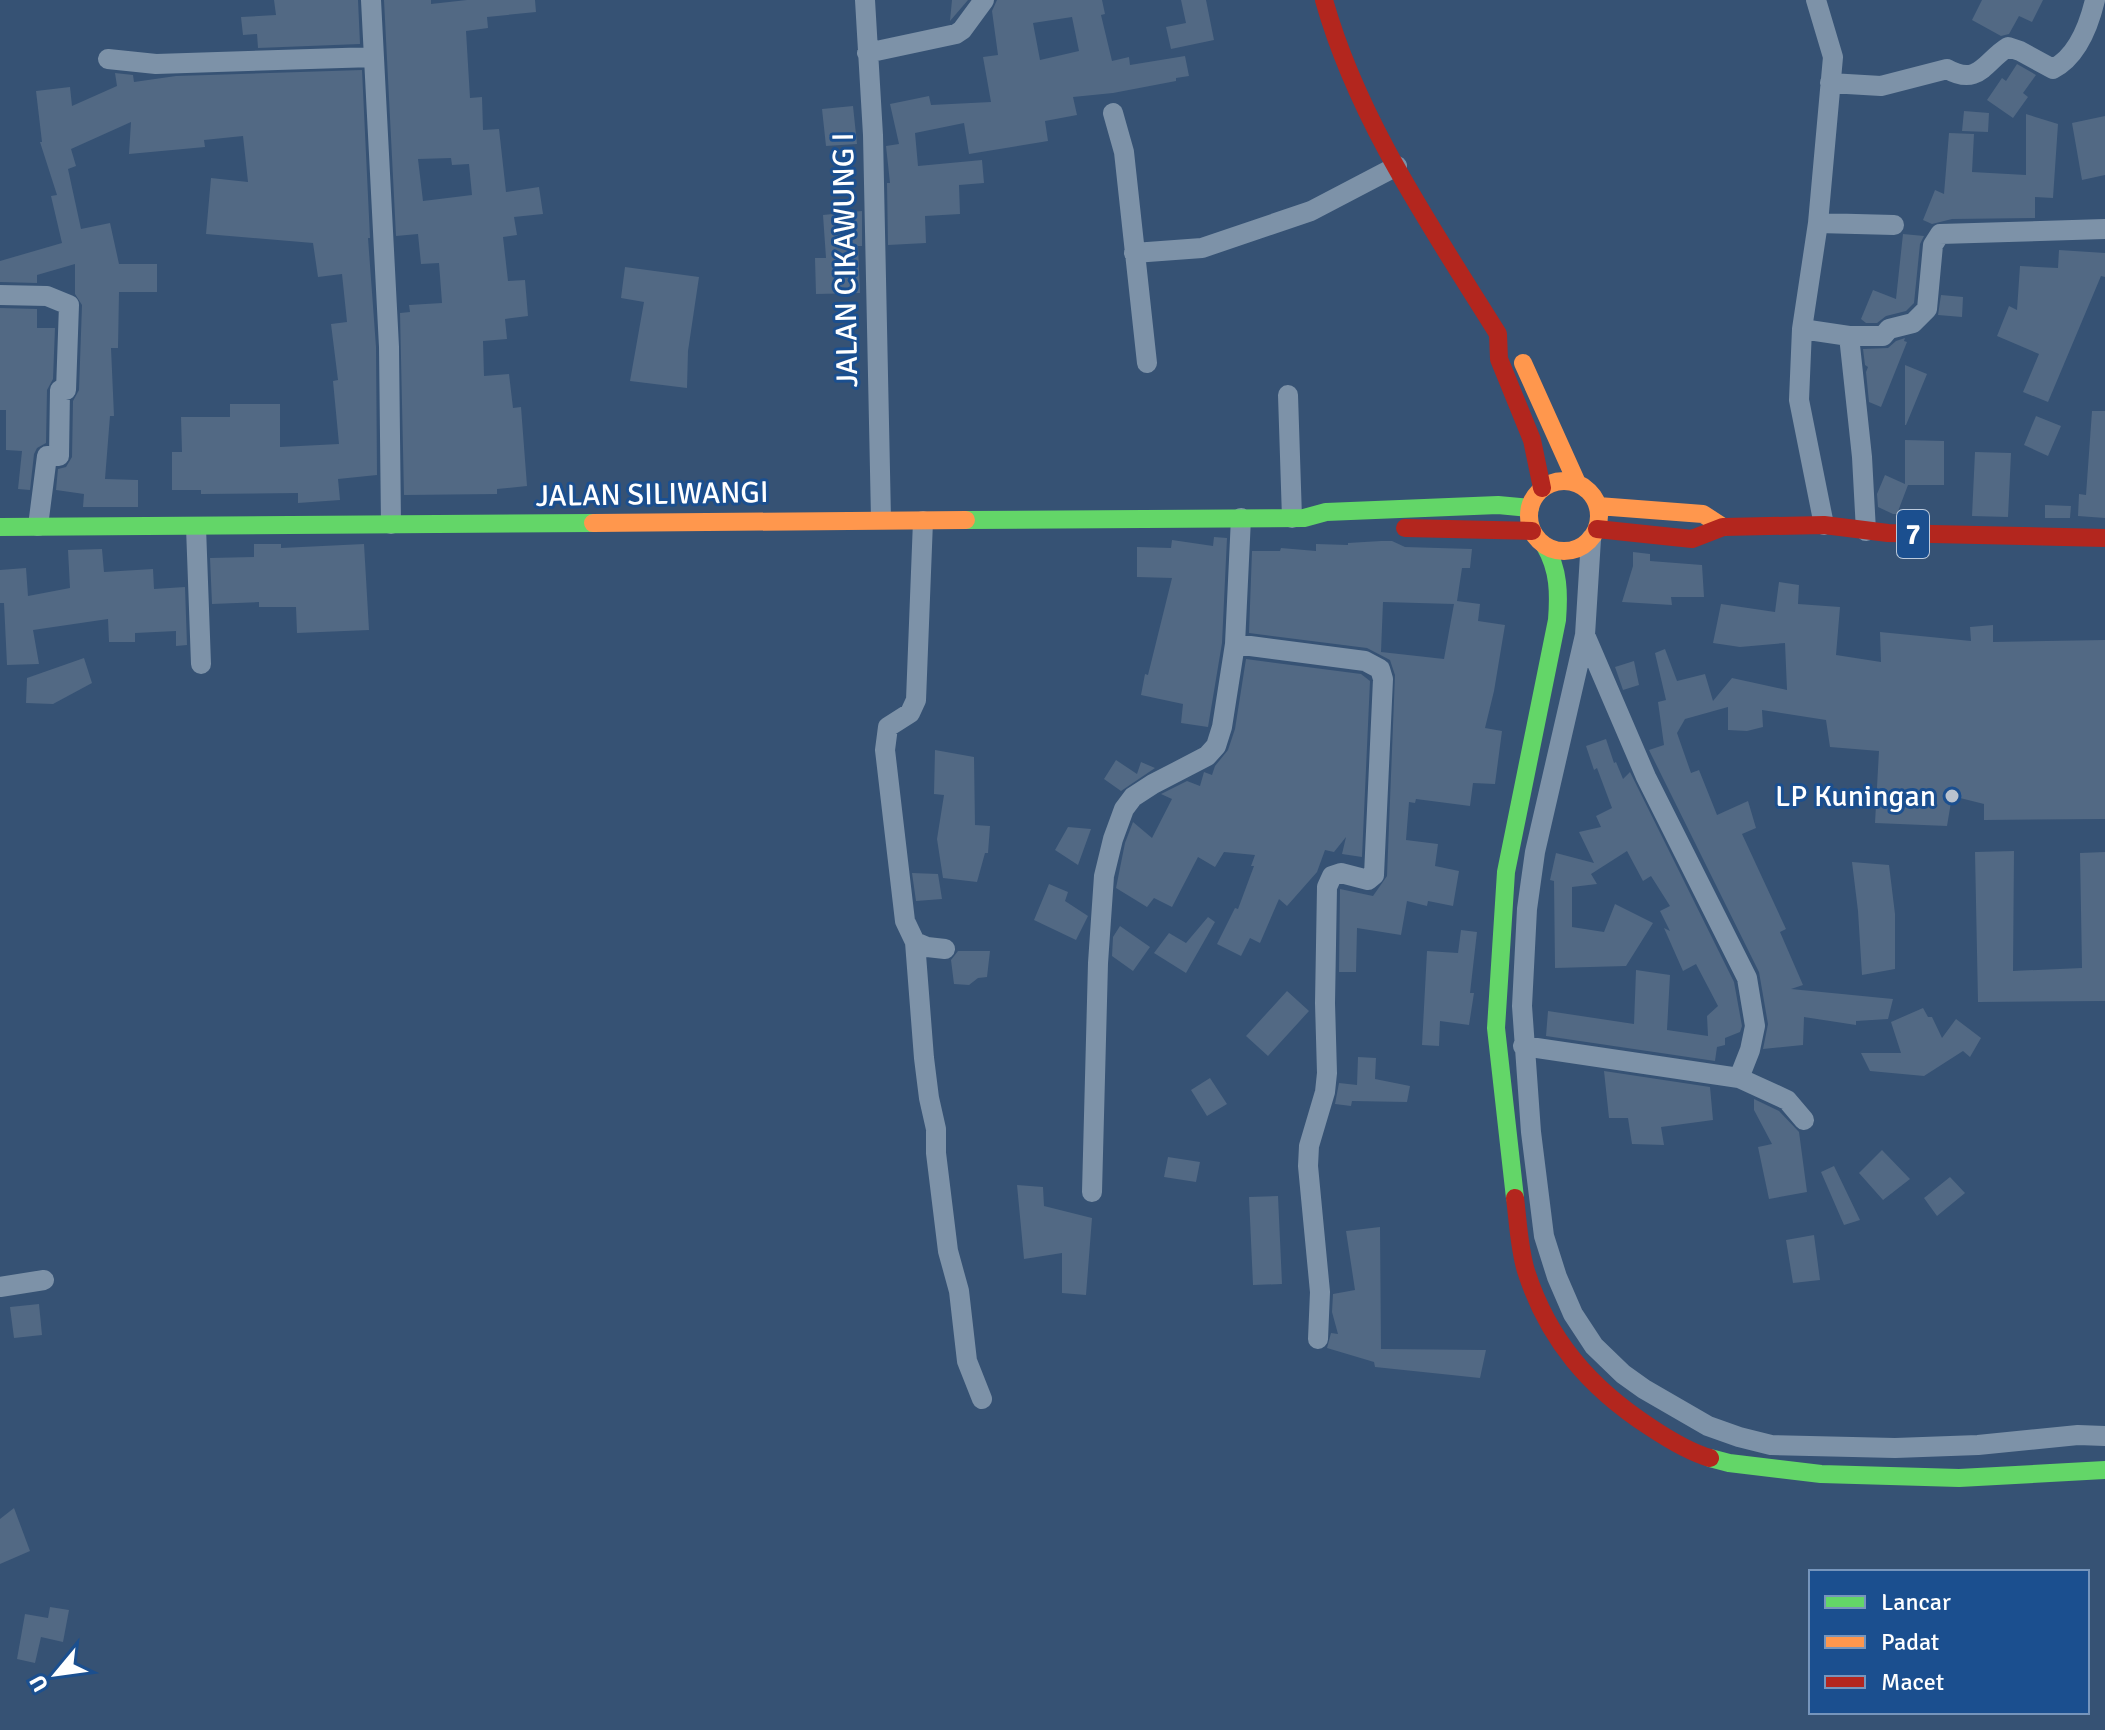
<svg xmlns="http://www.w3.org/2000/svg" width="2105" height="1730" font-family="Signika,sans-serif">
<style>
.building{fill:#526984;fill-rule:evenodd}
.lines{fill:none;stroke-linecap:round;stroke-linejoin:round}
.street{stroke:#7d92a8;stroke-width:20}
.fast{stroke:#63d668;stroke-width:18}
.slow{stroke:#ff974d;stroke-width:18}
.jam{stroke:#b3261e;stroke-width:18}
.poi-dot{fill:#b9c2ce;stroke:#1b4f8f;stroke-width:3}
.labels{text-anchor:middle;stroke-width:6;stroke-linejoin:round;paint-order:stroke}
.shield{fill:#1b4f8f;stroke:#bbcadd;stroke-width:2}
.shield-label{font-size:28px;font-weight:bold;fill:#fff}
.street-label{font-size:30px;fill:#fff;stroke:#1b4f8f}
.poi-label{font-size:30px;fill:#fff;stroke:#1b4f8f;text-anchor:end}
</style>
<rect width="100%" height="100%" fill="#365274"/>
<path class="building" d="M274 0H358L360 44 258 48 257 34 243 35 241 17 276 15Z
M384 0H431V4L467 0H535L536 12 487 17 488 28 466 31 470 98 482 97 483 130 499 129 506 192 539 187 543 214 514 217 517 235 503 237 508 281 525 280 528 316 505 319 507 339 483 341 484 376 509 374 513 408 521 407 527 486 497 489V494L404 495 400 313 410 312 409 305 442 303 439 263 421 264 418 234 396 236ZM451 158 452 165 469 164 472 195 423 201 418 159Z
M952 0H968L950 21Z
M997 0H1102L1105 14 1101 15 1112 61 1129 57 1130 65 1185 56 1189 76 1176 78V81L1113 93 1073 97 1077 115 1045 121 1048 141 969 154 964 123 915 133 918 166 982 160 984 183 959 185 960 214 925 216 926 243 888 245 887 183H890L886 146 899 144 890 104 929 96 931 105 991 102 983 57 998 55 992 11ZM1072 17 1079 51 1040 60 1033 23Z
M1181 0H1206L1214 40 1171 49 1166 27 1186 23Z
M1982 0H2043L2032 22 2019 16 2009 34 2001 36 1972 20Z
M2017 64 2036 75 2023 93 2028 97 2013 118 1987 100 2002 78 2006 81Z
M362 70 370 238H368L376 347 377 475 338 479 340 500 298 503V493L201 494V490H172V452H182L181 417H230V404H280V447L339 444 333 381 338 380 331 324 347 322 342 274 318 277 313 243 206 234 211 178 248 182 243 136 204 140 205 147 129 154 131 122 71 149 76 166 68 169 81 229 110 223 119 264H157V292H119L118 348H111L114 416H110L105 479 138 480V507H83L84 494 56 490 58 469 66 467 72 457 73 401 79 390 82 305 75 294V264L37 275V283L0 282V261L62 243 51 196 57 195 40 142H42L36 91 70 87 72 106 117 86 115 73 133 75 134 82 176 76Z
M853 106 857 144 826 146 822 109Z
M1964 111 1989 113 1988 132 1962 131Z
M2026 114 2058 124 2053 198 2035 197V218L1952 219 1932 224 1923 220 1935 190 1944 194 1949 133 1974 134 1972 172 2026 175Z
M2105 116V175L2082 180 2072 123Z
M862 211V246H858L860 293 816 294 815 258H826L823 215Z
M1903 234 1924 236 1920 244 1914 303 1906 311 1886 316 1877 323H1866L1861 319 1873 290 1896 299Z
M2059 250 2105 253V277L2101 276 2048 402 2023 392 2039 354 1997 336 2009 306 2017 310 2020 266 2058 268Z
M625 267 699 277 688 351 687 388 630 381 644 302 621 298Z
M1941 295 1963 297 1962 317 1938 315Z
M0 308 37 309V328H55L53 379 47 390 46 443 37 448 34 454 30 490 18 489 22 451 6 450V410H0Z
M1905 338 1904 341 1907 342 1881 407 1869 402 1866 372 1868 367 1865 365 1863 349 1888 348 1896 341Z
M1905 365 1927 374 1906 425H1905Z
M2092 411H2105V518L2078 516 2079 494 2086 495Z
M2036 416 2061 426 2048 456 2024 445Z
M1905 440 1944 441V485H1908L1897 514H1893L1878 507 1877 494 1885 475 1905 484Z
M1975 452 2011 453 2008 517 1972 516Z
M2045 505 2071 506 2070 518H2045Z
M1214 537 1227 538 1222 643 1208 727 1181 723 1183 704 1141 695 1145 674 1148 675 1172 578 1137 577V547L1171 548 1172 540 1213 546Z
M1381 541H1392L1405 547 1472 549 1470 568H1462L1457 601 1480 604 1478 621 1505 625 1494 691 1485 728 1502 731 1495 784 1473 783 1470 806 1416 799 1415 803 1409 802 1406 840 1438 844 1435 866 1459 871 1453 906 1428 901 1427 906 1407 901 1401 935 1357 928 1356 972H1339L1340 889 1373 896 1387 876 1395 675 1390 660 1367 648 1249 633 1252 551H1280L1281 548 1316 551V544L1348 545V543ZM1383 602 1454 604 1444 659 1381 652Z
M254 544H281V548L364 544 369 630 297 633 296 607H259V602L212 604 210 558 254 557Z
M102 549 104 572 153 569 154 589 185 587 187 645 176 646V631L135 633V642H109L108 619 33 630 39 664 7 665 4 603H0V570L26 568 28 596 70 588 68 550Z
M1633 552 1650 554V561L1702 565 1704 597H1671L1672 605 1622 602 1633 566Z
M1779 582 1799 585 1798 604 1840 607 1836 655 1881 662 1880 632 1971 641 1970 627 1993 625V642L2105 640V819L1984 820V804L1952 796 1947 826 1875 823 1879 751 1830 747 1826 720 1762 710 1763 727 1747 731 1728 730V707L1685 719 1677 733 1691 773 1699 770 1717 815 1748 801 1756 828 1742 834 1786 929 1780 932 1803 985 1791 989 1893 999 1888 1019 1856 1021V1025L1804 1017 1803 1045 1763 1049 1768 1024 1759 972 1649 750 1664 745 1658 702 1666 700 1655 653 1665 649 1677 681 1705 674 1713 701 1732 678 1787 690 1785 643 1740 647 1713 643 1721 604 1775 612Z
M84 658 92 683 53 704 26 703 27 678Z
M1246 659 1361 674 1370 681 1362 857 1342 854 1346 837 1334 852 1325 850 1317 872 1287 906 1279 899 1260 943 1250 938 1241 956 1217 944 1235 908 1238 909 1254 866H1251L1255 855 1224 852 1215 867 1198 857 1172 907 1154 898 1147 907 1116 888 1125 843 1133 822 1152 838 1172 799 1161 794 1187 781 1200 786 1204 772 1212 775 1215 766 1228 750 1235 729Z
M1634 661 1639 685 1623 690 1615 667Z
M1606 739 1614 763 1616 762 1623 779 1630 772 1734 982 1742 1026 1740 1032 1725 1038V1045L1717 1047 1715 1061 1546 1036 1548 1011 1634 1024 1636 970 1670 975 1667 1030 1708 1036 1707 1016 1718 1006 1696 964 1683 971 1664 928 1670 931 1660 911 1670 906 1651 876 1643 881 1627 851 1591 874 1597 884 1572 887V927L1604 932 1615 904 1653 923 1626 966 1555 968 1554 881 1550 880 1556 853 1594 863 1579 832 1601 827 1596 816 1612 808 1597 768 1594 770 1586 746Z
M935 750 974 757 975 825 990 826 988 853H985L977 882 943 878 937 839 944 795 934 794Z
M1116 760 1137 774 1141 762 1155 768 1121 791 1104 779Z
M1068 827 1091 829 1078 865 1055 850Z
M2014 851 2013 971 2082 968 2080 853 2105 852V1001L1978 1002 1975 852Z
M1852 862 1889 865 1895 914V969L1862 975 1858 911Z
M912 873 938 874 942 899 916 901Z
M1049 884 1068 892 1065 901 1088 916 1076 940 1034 920Z
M1208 917 1215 922 1186 973 1154 953 1169 933 1186 943Z
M1120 926 1150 947 1133 971 1112 956 1113 937Z
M1461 930 1477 932 1470 993H1474L1469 1025 1440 1021 1439 1046 1422 1045 1427 951 1458 953Z
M958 951H990L987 977 978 978 969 985 954 984 951 960Z
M1287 991 1309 1011 1268 1056 1246 1036Z
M1923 1008 1928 1017H1932L1942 1038 1956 1019 1981 1038 1970 1057 1963 1051 1924 1076 1870 1071 1861 1053H1901L1891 1022Z
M1358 1057 1376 1058 1375 1079 1410 1086 1407 1102 1352 1101 1351 1106 1335 1104 1339 1083 1357 1085Z
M1604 1071 1710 1087 1713 1120 1661 1127 1664 1145 1632 1144 1628 1118H1609Z
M1210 1078 1227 1104 1207 1116 1191 1090Z
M1754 1099 1779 1111 1799 1132 1807 1192 1769 1199 1758 1147 1772 1144 1754 1110Z
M1882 1150 1910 1179 1883 1200 1859 1173Z
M1168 1157 1200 1162 1196 1182 1164 1177Z
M1834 1166 1860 1220 1844 1225 1821 1172Z
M1950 1177 1965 1193 1937 1216 1924 1198Z
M1017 1185 1043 1187 1044 1206 1092 1218 1086 1295 1062 1293V1253L1024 1259Z
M1278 1196 1282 1284 1253 1285 1249 1197Z
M1380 1227 1381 1349 1486 1350 1480 1378 1375 1367 1374 1362 1327 1348 1331 1333 1338 1334 1332 1312 1333 1294 1355 1290 1346 1231Z
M1814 1235 1820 1280 1793 1283 1786 1240Z
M39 1304 42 1335 14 1338 10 1307Z
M14 1508 30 1551 0 1564V1519Z
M50 1607 69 1610 63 1642 41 1637 35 1663 17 1659 25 1614 48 1618Z"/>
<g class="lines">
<path class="street" d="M371 0 389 347 391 524
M865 0 873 135 881 519
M1816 0 1833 57 1818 223 1802 329 1799 400 1824 525
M867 53 956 34 962 30 984 0
M108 59 156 64 374 57
M1830 83 1881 86 1947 69C1979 87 1985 61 2008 47L2020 51 2053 69C2078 56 2089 25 2095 0
M1113 113 1124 152 1147 363
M1818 223 1894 225
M1134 253 1202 248 1311 211 1397 166
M0 295 47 296 69 305 66 390H60L59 456H47L38 526
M1802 329 1849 336H1883L1889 329 1913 323 1927 309 1933 245 1940 234 2105 229
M1849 336 1862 457 1866 531
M1288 395 1292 518
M923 521 916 700 910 713 888 727 885 750 905 921 915 942 927 947 945 949
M196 527 201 664
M1591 539 1585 635 1535 852 1527 909 1522 1006 1531 1132 1544 1236 1557 1277 1573 1314 1594 1346 1623 1374 1644 1389 1708 1426 1739 1437 1771 1445 1895 1448 1978 1445 2078 1435 2105 1436
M1585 635 1646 777 1747 978 1755 1026 1750 1050 1739 1078
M1235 644 1365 661 1380 669 1383 679 1374 875 1368 880 1341 873 1332 876 1327 887 1325 1003 1327 1073 1325 1092 1309 1146 1308 1166 1320 1292 1318 1339
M915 942 924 1058 929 1098 936 1129V1153L948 1251 959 1291 967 1361 982 1399
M1523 1046 1739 1078 1787 1100 1804 1120
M1092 1192 1098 963 1104 876 1113 839 1124 809 1133 797 1153 784 1207 756 1216 746 1222 727 1235 644 1241 518
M0 1287 44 1280"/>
<path class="fast" d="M966 520 1304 518 1326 512 1498 505 1530 508
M0 527 593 523
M1515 1198 1496 1028 1506 872 1557 620C1559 594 1559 570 1545 546
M1710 1458 1729 1463 1821 1474 1959 1478 2105 1470"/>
<path class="slow" d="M1523 363 1577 483
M1529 516a35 35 0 1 1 70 0a35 35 0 1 1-70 0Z
M1598 506 1703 514 1723 527
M593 523 966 520"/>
<path class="jam" d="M1324 0C1358 121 1432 228 1498 334L1499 359 1532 440 1542 488
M1405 528 1532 531
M1597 529 1692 539 1723 527 1824 525 1888 533 2105 538
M1515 1198C1518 1221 1519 1248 1526 1271 1548 1340 1590 1388 1650 1427 1668 1439 1689 1452 1710 1458"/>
</g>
<circle class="poi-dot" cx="1952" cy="796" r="8"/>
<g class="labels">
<rect class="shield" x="1897" y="510" width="32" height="48" rx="6"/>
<g class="shield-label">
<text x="1913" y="544">7</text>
</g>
<g class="street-label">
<text transform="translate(845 260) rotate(-91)" y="10">JALAN CIKAWUNG I</text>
<text transform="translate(652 494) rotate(-1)" y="10">JALAN SILIWANGI</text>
</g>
<g class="poi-label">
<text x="1936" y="806">LP Kuningan</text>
</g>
</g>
<rect x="1809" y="1570" width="280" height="144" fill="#1b4f8f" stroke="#7695bc" stroke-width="2"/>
<rect x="1825" y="1596" width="40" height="12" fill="#63d668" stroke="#7695bc" stroke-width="2"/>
<text x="1881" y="1610" font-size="24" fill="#ffffff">Lancar</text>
<rect x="1825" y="1636" width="40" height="12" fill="#ff974d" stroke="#7695bc" stroke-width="2"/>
<text x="1881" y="1650" font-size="24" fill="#ffffff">Padat</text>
<rect x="1825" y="1676" width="40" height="12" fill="#b3261e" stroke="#7695bc" stroke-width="2"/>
<text x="1881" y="1690" font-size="24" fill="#ffffff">Macet</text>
<g transform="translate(56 1674) rotate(241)" stroke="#1b4f8f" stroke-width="6" paint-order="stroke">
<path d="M0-6L14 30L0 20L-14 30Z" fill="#ffffff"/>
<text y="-12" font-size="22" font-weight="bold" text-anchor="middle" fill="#ffffff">U</text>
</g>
</svg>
